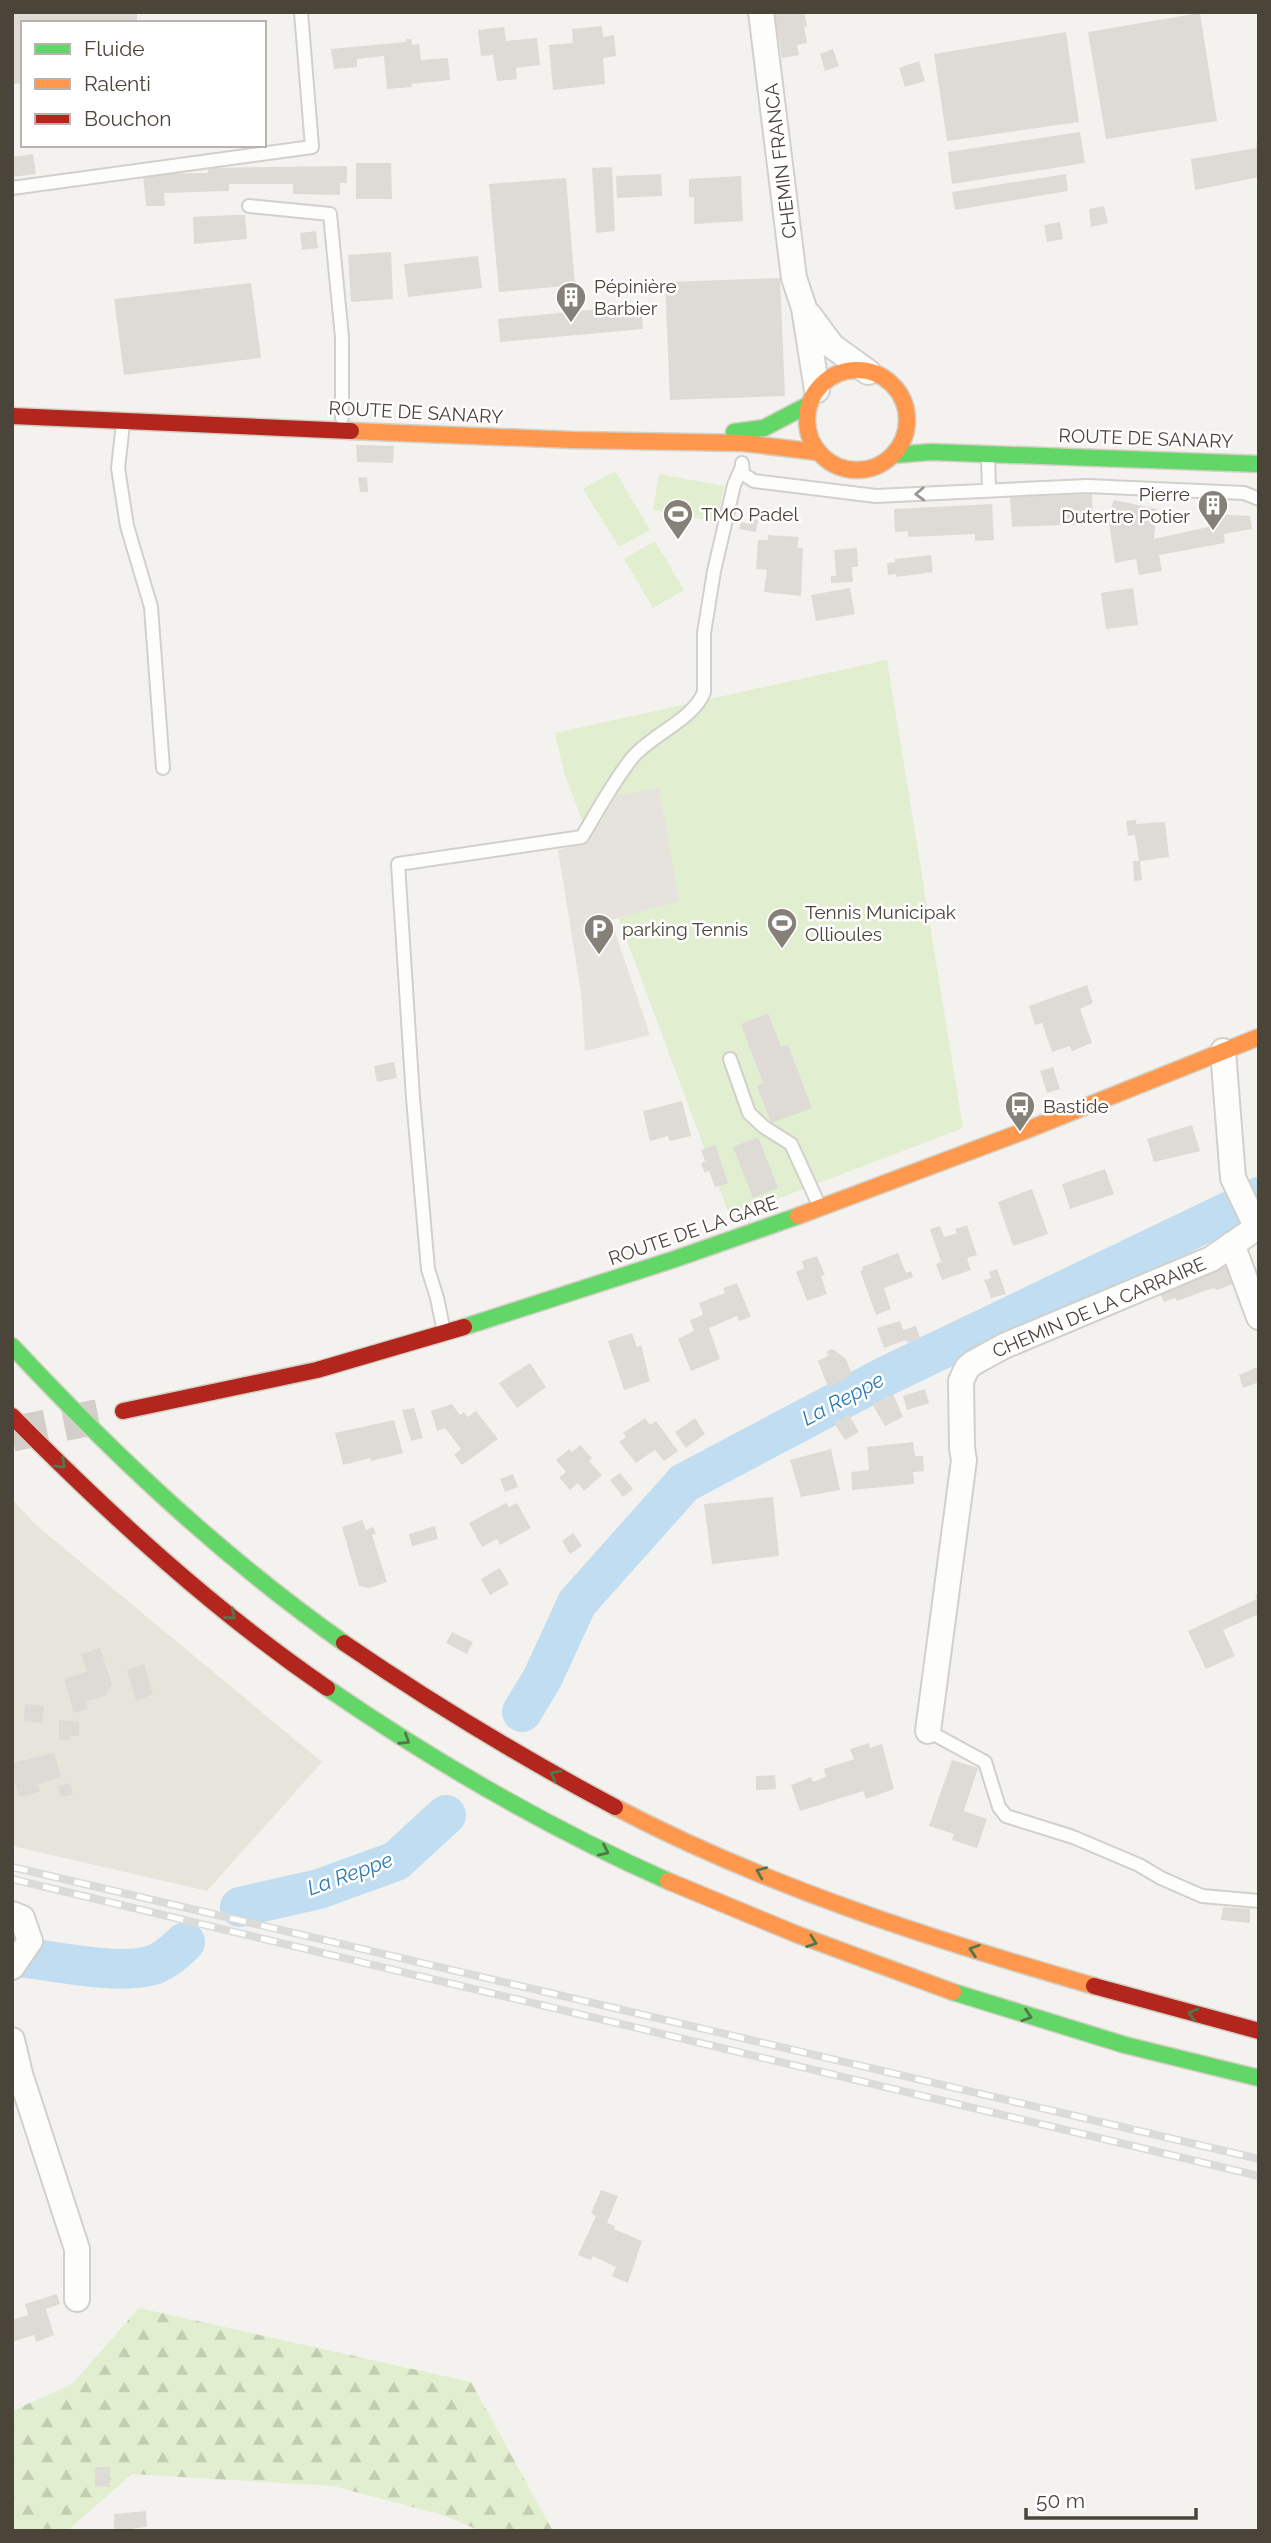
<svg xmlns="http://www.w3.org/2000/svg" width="1271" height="2543" font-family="Raleway,sans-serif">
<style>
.residential{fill:#e7e4dc}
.forest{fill:url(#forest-firs)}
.garden{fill:#e1eecf}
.parking{fill:#e6e3df}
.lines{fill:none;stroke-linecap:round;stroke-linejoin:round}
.river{stroke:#c0ddf1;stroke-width:40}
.building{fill:#dedbd6}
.secondary-tunnel{stroke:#d2cfca;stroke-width:35;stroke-dasharray:35 18;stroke-linecap:butt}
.lane-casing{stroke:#d2d0cb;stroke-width:16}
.street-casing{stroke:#d2d0cb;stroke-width:28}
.fast-casing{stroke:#d3cfc5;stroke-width:19}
.slow-casing{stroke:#d3cfc5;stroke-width:19}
.jam-casing{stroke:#d3cfc5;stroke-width:19}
.lane{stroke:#fdfdfc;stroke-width:12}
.street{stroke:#fdfdfc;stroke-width:24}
.fast{stroke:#63d668;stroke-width:16}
.slow{stroke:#ff974d;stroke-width:16}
.jam{stroke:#b3261e;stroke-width:16}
.rail-casing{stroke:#dbdbda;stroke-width:8}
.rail{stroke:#fff;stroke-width:5;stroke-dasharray:16;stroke-linecap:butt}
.oneway{stroke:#9b9791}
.oneway2{stroke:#537749}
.labels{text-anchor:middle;stroke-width:5;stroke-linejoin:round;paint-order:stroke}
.street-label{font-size:19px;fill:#4b4439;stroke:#fff}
.poi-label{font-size:19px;fill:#4b4439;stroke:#fff;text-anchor:start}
.water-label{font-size:21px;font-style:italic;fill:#2e7ab2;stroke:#fff}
</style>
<defs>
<pattern id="forest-firs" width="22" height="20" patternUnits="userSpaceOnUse" patternTransform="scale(1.75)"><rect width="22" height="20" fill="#e1eecf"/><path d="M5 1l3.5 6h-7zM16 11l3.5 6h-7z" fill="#c3cdb2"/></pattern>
</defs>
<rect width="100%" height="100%" fill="#f4f2ee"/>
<path class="residential" d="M12 1499 36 1525 322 1762 207 1891 12 1846Z"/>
<path class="forest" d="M139 2308 471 2382 553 2531H481L443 2515 333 2486 132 2474 67 2531H12V2411L72 2384Z"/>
<path class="garden" d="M615 471 650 530 619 547 583 489Z
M659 474 724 486 717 522 653 510Z
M655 541 684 590 653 608 624 559Z
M887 660 963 1128 730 1217 564 772 555 733Z"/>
<path class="parking" d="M659 788 679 901 611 920 650 1035 585 1051 581 993 558 850 589 842 617 795Z"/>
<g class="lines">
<path class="river" d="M522 1712 542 1679 577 1603 684 1483 888 1375 1259 1197
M240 1907 319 1889 396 1861 446 1815
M12 1956C50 1960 114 1975 149 1966 163 1963 176 1951 185 1942"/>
</g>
<path class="building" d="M12 12H137V23H23V83L12 84Z
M774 12H804L807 26 804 27 807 43 797 45 799 55 782 58Z
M1200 13 1217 121 1106 139 1088 32Z
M602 26 603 37 614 35 616 56 603 58 605 84 553 90 549 45 573 43 572 29Z
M504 27 506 41 537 38 540 65 516 68 517 79 497 81 493 55 481 56 478 30Z
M1066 32 1079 122 947 141 934 54Z
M406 39H411L412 45 419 44 421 60 448 58 450 80 411 84 412 87 387 89 384 56 357 59V67L334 69 331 49 406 42Z
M833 49 839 66 825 71 820 54Z
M919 61 925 81 905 87 899 68Z
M1080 132 1085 163 952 184 948 152Z
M1256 143H1259V177L1195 190 1191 159 1257 148Z
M33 154 36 174 12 177V157Z
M356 163H391L392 199H356Z
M347 166V183H340V195L293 194V184H229V191L164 193 165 206H146L143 174 208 173V168Z
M612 167 615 231 596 233 592 168Z
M661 174 662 196 617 198 616 176Z
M1066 174 1068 191 955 210 952 192Z
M741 176 743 221 694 224V197H689V179Z
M566 178 575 285 499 292 489 184Z
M1104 206 1108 223 1091 227 1089 209Z
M233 215H245L247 239 194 244 193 217Z
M1060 222 1063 239 1047 242 1044 225Z
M316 231 318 248 302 250 300 233Z
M391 252 393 299 351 302 348 255Z
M478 256 482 288 408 297 404 264Z
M780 278 785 396 670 400 665 282Z
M251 283 261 358 124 375 114 299Z
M641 305 643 329 500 342 498 319Z
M356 445 394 446 393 463 357 462Z
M367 477 368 492H360L358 478Z
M1092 494 1093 524 1012 527 1010 497Z
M1114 500 1157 509 1154 539 1217 525 1216 514 1250 516 1252 529 1224 534 1225 543 1159 555 1162 571 1139 575 1136 559 1115 563 1108 516Z
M992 504 994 540 975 541V534L908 537V531L895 532 894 509Z
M751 519 758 520 756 532 739 529 741 522 750 524Z
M768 535 799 537 797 548H803L801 596 764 592 767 570 756 569 758 540H768Z
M857 548 858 567H852L853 582 831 583V576H836L834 550Z
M931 555 933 572 897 577 895 574 888 575 887 563 895 562V559Z
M850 588 855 614 816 621 811 595Z
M1133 588 1138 625 1106 629 1101 593Z
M1136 820V824L1165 822 1169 857 1140 861 1142 880 1134 881 1133 861H1139L1135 835 1128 836 1126 821Z
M1087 985 1093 1003 1080 1009 1092 1043 1072 1051 1070 1046 1052 1052 1042 1023 1035 1025 1029 1006Z
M768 1013 781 1047 788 1045 812 1108 771 1123 757 1086 763 1083 741 1024Z
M394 1062 397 1078 377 1082 374 1066Z
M1053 1067 1060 1089 1047 1093 1040 1071Z
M682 1101 691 1136 670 1141 668 1136 650 1141 643 1111Z
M1192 1125 1200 1151 1154 1162 1147 1139Z
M758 1137 778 1188 753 1198 733 1147Z
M715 1145 728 1183 715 1187 709 1171 705 1173 701 1164 705 1161 701 1150Z
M1105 1169 1114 1194 1070 1209 1062 1184Z
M1032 1189 1048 1234 1013 1246 998 1202Z
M967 1225 977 1255 967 1258 971 1270 942 1280 936 1264 941 1262 930 1229 940 1226 944 1237 957 1233 955 1229Z
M898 1253 906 1273 911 1271 913 1277 884 1288 891 1309 876 1315 860 1271 863 1270 862 1267Z
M817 1256 825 1275 821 1276 827 1294 807 1301 796 1272 804 1268 802 1261Z
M1234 1263 1241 1281 1217 1290 1213 1288 1177 1301 1175 1298 1164 1302 1159 1291Z
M997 1269 1006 1294 991 1298 984 1280 991 1278 989 1272Z
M737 1283 751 1317 739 1321 737 1316 709 1328 720 1359 691 1371 678 1339 694 1331 690 1320 703 1315 699 1303 725 1293 723 1288Z
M900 1321 903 1330 916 1326 920 1338 908 1343 906 1340 884 1348 877 1328Z
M632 1333 637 1347 641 1345 650 1381 624 1390 608 1341Z
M832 1349 846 1359 852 1375 828 1387 818 1361 829 1355 826 1352Z
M530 1363 546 1387 517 1408 499 1383Z
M1257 1367 1259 1382 1243 1388 1239 1375Z
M925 1389 929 1403 907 1410 903 1396Z
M893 1394 903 1417 885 1426 872 1404Z
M452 1404 460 1415 464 1412 468 1417 476 1411 498 1439 462 1465 454 1455 461 1449 445 1428 437 1431 431 1411Z
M414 1408 423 1438 411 1441 402 1410Z
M849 1415 859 1432 845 1440 834 1423Z
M645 1418 650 1425 656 1421 678 1451 664 1461 655 1450 636 1463 619 1442 626 1437 623 1433Z
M695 1418 705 1434 686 1448 675 1432Z
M394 1420 403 1453 371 1461 370 1458 343 1465 335 1433Z
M913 1442 915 1456H923L924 1471 913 1472 914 1484 852 1490 851 1472 869 1470 867 1447Z
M580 1445 592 1458 589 1461 602 1475 584 1491 578 1483 570 1490 559 1477 566 1472 556 1460 569 1449 572 1452Z
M831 1449 840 1490 801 1497 790 1460Z
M620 1473 633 1489 623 1497 610 1480Z
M513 1474 518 1487 505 1492 500 1479Z
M773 1497 779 1556 712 1564 704 1504Z
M506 1503 509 1507 517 1503 531 1528 500 1545 497 1539 482 1547 469 1523Z
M362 1520 366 1530 373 1527 376 1534 372 1535 387 1582 370 1588 359 1586 342 1527Z
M435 1526 438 1539 412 1546 409 1534Z
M573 1533 582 1546 570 1554 562 1541Z
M500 1568 509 1584 490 1595 481 1579Z
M1259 1594V1614L1223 1630 1235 1656 1206 1669 1188 1631 1257 1599 1255 1595Z
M452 1632 473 1642 467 1654 446 1643Z
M100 1648 112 1684 105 1696 85 1701 87 1709 74 1713 64 1679 87 1672 81 1654Z
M144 1664 153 1694 136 1701 127 1670Z
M25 1704 44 1706 42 1723 24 1721Z
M59 1720 79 1722V1736H71V1740H59Z
M869 1743 870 1748 882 1744 894 1789 866 1799 863 1791 800 1811 791 1785 811 1777 813 1782 826 1777 824 1769 854 1759 850 1749Z
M54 1753 61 1777 38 1784 40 1792 19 1797 16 1784 12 1785V1763Z
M952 1760 978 1768 964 1811 987 1819 977 1848 952 1840 954 1834 929 1826Z
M775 1775 776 1789 756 1790V1776Z
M70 1783 73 1794 61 1797 57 1786Z
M1223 1907 1250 1909V1923L1221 1920Z
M601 2190 618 2196 607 2223 615 2226 614 2229 642 2241 628 2283 612 2276 616 2267 593 2256 591 2260 578 2255 596 2216 591 2213Z
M57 2294 60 2304 46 2309 54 2335 36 2342 34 2335 12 2342V2320L28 2315 25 2304Z
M95 2467H110V2487L95 2486Z
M146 2511 147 2527 135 2528V2531H117L114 2528V2514Z"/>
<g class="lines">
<path class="secondary-tunnel" d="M12 1434 106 1415"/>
<g class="lane-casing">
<path id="lane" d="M12 188 312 147 301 12
M249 206 330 214 342 337V418
M123 424 118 468 127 526 151 607 163 768
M988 456 989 491
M742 463 743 474 754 481 876 496 1087 486 1244 493 1259 499
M730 1059 749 1113 764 1127 791 1144 819 1205
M444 1332 437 1298 428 1269 413 1098 398 864 582 837C598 810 613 782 632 758 652 734 693 720 704 692V633L714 571 734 485 741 469
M928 1731 985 1762 999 1807 1006 1816 1073 1837 1139 1865 1161 1878 1202 1896 1259 1901"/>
</g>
<g class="street-casing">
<path id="street" d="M761 12 794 278 804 308 817 390
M809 315 832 346 868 372
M1223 1051 1233 1178 1257 1228
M1232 1244 1259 1317
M928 1731 964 1460 962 1448 961 1381 967 1368 973 1363 1004 1346 1211 1259 1259 1226
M12 1914 22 1918 30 1941 12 1967
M12 2040 20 2074 77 2249V2299"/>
</g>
<g class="fast-casing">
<path id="fast" d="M734 432 764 428 808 405
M893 455 931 452 1259 464
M464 1327 675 1259 798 1216
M12 1346C114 1455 222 1557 344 1643
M327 1688C435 1762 548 1828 668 1881
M953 1992 1125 2045 1259 2078"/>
</g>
<g class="slow-casing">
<path id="slow" d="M807 420a50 50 0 1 1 100 0a50 50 0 1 1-100 0Z
M351 431 573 440 743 443 817 452
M798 1216 1027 1130 1259 1037
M615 1807C765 1886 931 1939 1094 1986
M668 1881 796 1934 953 1992"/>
</g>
<g class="jam-casing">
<path id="jam" d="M12 416 351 431
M123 1411 317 1370 464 1327
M12 1416C110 1515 212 1609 327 1688
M344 1643C432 1703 521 1757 615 1807
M1094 1986 1259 2031"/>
</g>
<use href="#lane" class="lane"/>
<use href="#street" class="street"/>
<use href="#fast" class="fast"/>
<use href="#slow" class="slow"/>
<use href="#jam" class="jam"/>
<g class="rail-casing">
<path id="rail" d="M12 1867 1259 2159
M12 1879 1259 2176"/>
</g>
<use href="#rail" class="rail"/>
</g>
<defs><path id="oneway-chevron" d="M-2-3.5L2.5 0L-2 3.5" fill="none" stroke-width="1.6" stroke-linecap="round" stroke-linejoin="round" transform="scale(1.75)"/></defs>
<use class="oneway" href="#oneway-chevron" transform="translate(920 494) rotate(178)"/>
<g class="oneway2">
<use href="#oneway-chevron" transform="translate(61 1464) rotate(44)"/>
<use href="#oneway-chevron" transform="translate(231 1615) rotate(39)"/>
<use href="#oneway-chevron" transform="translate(405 1740) rotate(33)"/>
<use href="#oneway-chevron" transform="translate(555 1775) rotate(-152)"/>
<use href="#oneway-chevron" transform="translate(604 1851) rotate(25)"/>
<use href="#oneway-chevron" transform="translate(761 1872) rotate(-158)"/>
<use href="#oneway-chevron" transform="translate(812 1942) rotate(20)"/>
<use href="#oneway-chevron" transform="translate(974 1950) rotate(-162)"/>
<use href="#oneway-chevron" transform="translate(1193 2014) rotate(-165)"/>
<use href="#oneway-chevron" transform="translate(1027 2016) rotate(18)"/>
</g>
<defs>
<g id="building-pin" transform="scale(1.575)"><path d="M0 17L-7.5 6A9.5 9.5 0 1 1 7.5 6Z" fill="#868178" stroke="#fff"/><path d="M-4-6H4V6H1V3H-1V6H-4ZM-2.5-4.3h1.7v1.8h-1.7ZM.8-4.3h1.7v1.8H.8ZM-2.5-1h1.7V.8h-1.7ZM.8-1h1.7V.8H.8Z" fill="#fff"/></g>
<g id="stadium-pin" transform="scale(1.575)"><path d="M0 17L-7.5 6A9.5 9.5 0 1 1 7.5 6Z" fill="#868178" stroke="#fff"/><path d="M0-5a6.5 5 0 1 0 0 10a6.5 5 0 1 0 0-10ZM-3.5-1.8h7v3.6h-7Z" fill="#fff"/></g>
<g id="parking-pin" transform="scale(1.575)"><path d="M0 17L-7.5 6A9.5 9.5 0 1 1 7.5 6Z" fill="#868178" stroke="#fff"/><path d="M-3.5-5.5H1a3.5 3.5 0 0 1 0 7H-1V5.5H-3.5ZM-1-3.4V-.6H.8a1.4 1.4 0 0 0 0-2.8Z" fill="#fff"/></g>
<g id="bus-pin" transform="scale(1.575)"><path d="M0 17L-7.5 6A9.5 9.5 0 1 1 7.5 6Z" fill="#868178" stroke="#fff"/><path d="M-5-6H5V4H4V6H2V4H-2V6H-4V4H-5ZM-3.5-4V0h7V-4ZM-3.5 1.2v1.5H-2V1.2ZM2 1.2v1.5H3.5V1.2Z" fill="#fff"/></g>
</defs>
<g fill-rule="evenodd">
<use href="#building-pin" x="571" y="297"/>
<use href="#building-pin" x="1213" y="505"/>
<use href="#stadium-pin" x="678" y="514"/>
<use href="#stadium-pin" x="782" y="923"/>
<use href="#parking-pin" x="599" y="929"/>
<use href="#bus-pin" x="1020" y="1106"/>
</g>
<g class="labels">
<g class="street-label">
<text transform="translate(780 161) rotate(-97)" y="7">CHEMIN FRANCA</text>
<text transform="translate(416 412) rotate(3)" y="7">ROUTE DE SANARY</text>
<text transform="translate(1146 438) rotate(2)" y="7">ROUTE DE SANARY</text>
<text transform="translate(693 1230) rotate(-19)" y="7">ROUTE DE LA GARE</text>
<text transform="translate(1099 1307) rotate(-23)" y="7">CHEMIN DE LA CARRAIRE</text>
</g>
<g class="poi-label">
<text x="594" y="293">Pépinière<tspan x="594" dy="22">Barbier</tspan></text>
<text x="1190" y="501" text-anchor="end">Pierre<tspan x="1190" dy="22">Dutertre Potier</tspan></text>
<text x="701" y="521">TMO Padel</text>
<text x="805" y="919">Tennis Municipak<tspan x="805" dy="22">Ollioules</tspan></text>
<text x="622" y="936">parking Tennis</text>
<text x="1043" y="1113">Bastide</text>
</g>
<g class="water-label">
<text transform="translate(843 1399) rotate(-28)" y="7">La Reppe</text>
<text transform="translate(350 1874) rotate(-20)" y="7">La Reppe</text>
</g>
</g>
<rect width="1271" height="2543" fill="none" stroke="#4b4439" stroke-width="28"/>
<rect x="21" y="21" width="245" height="126" fill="#ffffff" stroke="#b7b4b0" stroke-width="2"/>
<rect x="35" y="44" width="35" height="10" fill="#63d668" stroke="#b7b4b0" stroke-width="2"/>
<text x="84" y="56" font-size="21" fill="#4b4439">Fluide</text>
<rect x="35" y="79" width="35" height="10" fill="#ff974d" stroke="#b7b4b0" stroke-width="2"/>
<text x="84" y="91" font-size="21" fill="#4b4439">Ralenti</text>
<rect x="35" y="114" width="35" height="10" fill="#b3261e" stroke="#b7b4b0" stroke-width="2"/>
<text x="84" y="126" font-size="21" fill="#4b4439">Bouchon</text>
<path d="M1026 2508v10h170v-10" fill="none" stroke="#4b4439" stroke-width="3.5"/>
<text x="1036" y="2508" font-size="21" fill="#4b4439" stroke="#ffffff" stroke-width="5" paint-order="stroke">50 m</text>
</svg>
